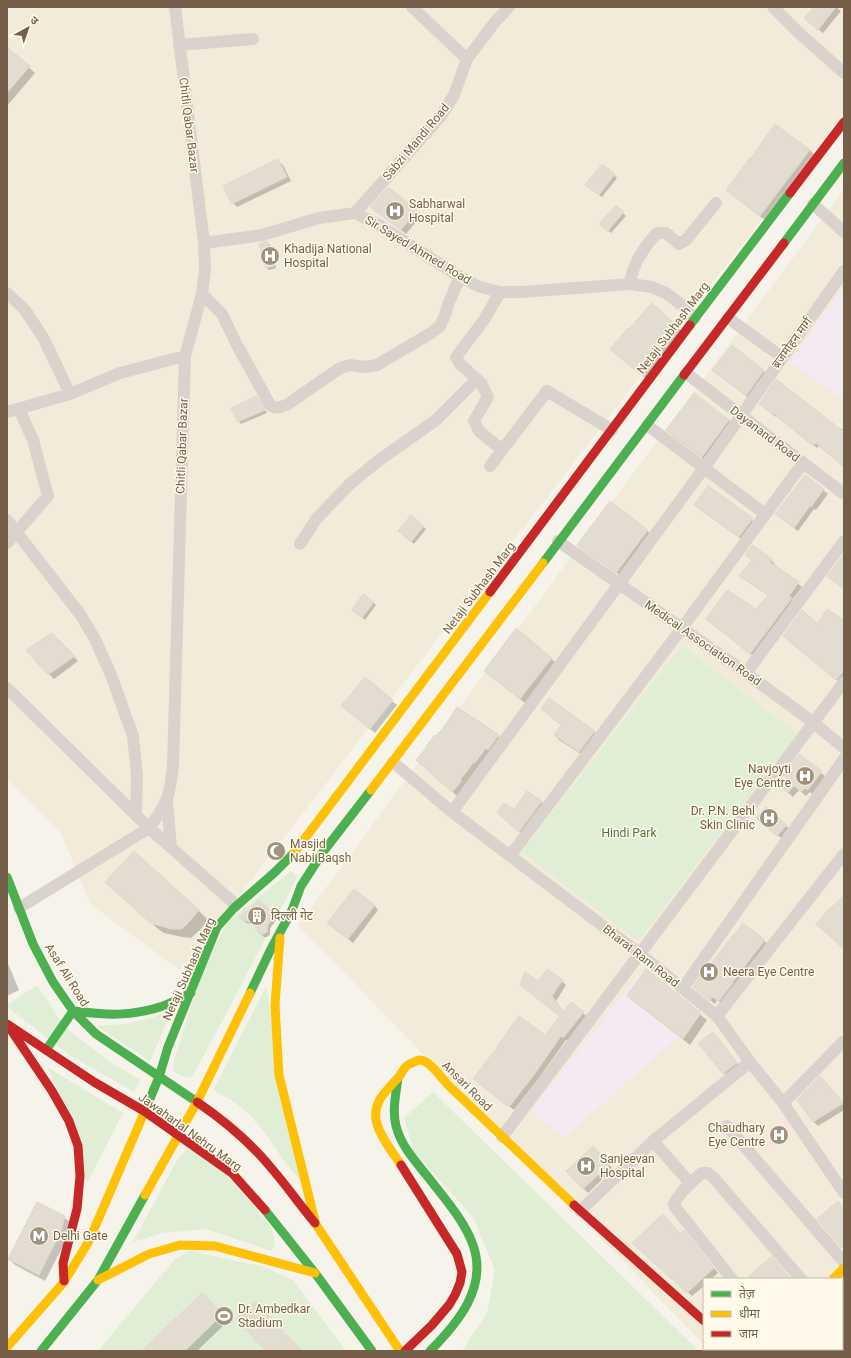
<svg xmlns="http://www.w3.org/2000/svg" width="851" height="1358" font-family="Roboto,'Noto Sans Devanagari',sans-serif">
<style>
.residential{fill:#f2ebda}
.education{fill:#f4eaf2}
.medical{fill:#f8e5e0}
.green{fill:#dfeed4}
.shadow{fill:#0003}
.building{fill:#e3dcd1;stroke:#dfd8cc}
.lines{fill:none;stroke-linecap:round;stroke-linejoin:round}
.street{stroke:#dad3cd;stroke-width:12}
.fast{stroke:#4caf50;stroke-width:9}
.slow{stroke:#ffc107;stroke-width:9}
.jam{stroke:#c62828;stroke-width:9}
.labels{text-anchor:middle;stroke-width:3;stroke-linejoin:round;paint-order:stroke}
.street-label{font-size:12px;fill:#755f49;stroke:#fffaea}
.poi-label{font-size:12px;fill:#755f49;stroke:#fffaea;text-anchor:start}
.park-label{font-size:12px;fill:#4a7b41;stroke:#fffaea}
</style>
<rect width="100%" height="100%" fill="#f6f4ea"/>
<path class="residential" d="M7 7H844V113L181 971 90 904 61 833 7 778Z
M844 189V1351H710L708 1349H842V1279H704V1345L298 925Z"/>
<path class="education" d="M844 286V400L790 362Z
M638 975 696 1021 565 1137 531 1112Z"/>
<path class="medical" d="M785 1118 796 1130 773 1151 762 1139Z"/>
<path class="green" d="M682 645 797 734 638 941 522 852Z
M291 871 298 876 224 1018 193 1075 190 1078C183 1077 177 1074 173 1070V1064L200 978 227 922Z
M37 985 65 1027 106 1059 140 1080 134 1092 71 1056 7 1007V1005Z
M266 987 301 1182 282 1158 266 1134 249 1114 233 1101 213 1090Z
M172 1010 150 1061 97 1026 126 1024 154 1017Z
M47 1067 123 1113 87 1183 58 1090Z
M433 1092 699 1351H462L487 1313 495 1270 473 1217 414 1152 404 1118Z
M187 1149 208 1152 271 1227 275 1243 272 1251 206 1229 163 1233 133 1242 176 1162 182 1154Z
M189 1251 265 1267 293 1280 346 1351H98L175 1259Z"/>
<path class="shadow" d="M815 7H836L841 11 823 33 810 23Z
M7 48 35 73 7 106Z
M775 126 810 150 815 156 766 221 727 190Z
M278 161 283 165 291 181 237 207 233 203Z
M614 175 617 178 602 197 589 188Z
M388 188 421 216 406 234 376 211Z
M623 213 626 216 611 233 604 227Z
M267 243 270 245 276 268 269 270 266 267Z
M676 326 681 331 645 378 616 354Z
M732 346 768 375 751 400 718 374Z
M259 401 267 413 241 424 238 421Z
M764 407 840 430 842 429 844 431V467L819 446 817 448 777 416 776 417Z
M729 420 735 426 709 463 673 436 667 430Z
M805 476 828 494 816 510 814 509 798 531 776 514Z
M708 487 757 524 744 541 700 509Z
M610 502 652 535 621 576 583 549 578 545Z
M423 526 426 529 414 544 402 534Z
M771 560 775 564 774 565 802 587 792 600 795 603 754 657 711 622 756 610 769 596 741 576 753 561Z
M373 602 376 605 365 620 356 612Z
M844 621V682L842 684 789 641 819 626Z
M516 630 556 663 525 703 485 671Z
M52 634 78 661 54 679 49 674Z
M392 701 397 705 375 733 347 710Z
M458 709 498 736 503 741 457 796 422 764 436 737Z
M594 732 599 736 584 756 559 740 555 735Z
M799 755 826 777 812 794 810 792 806 796 799 790 793 797 786 791 788 778Z
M541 802 546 806 524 835 503 817 514 811Z
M761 821 786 826 789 828 781 838Z
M116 891 198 910 208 920 201 929 191 938 182 937 164 933 157 928Z
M374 905 378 910 353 943 328 923Z
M275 915 278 918 270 928V935L267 937H264L259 932 256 925 246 923 240 917Z
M743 924 769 945 724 1005 717 1000 715 1004 699 991 709 967Z
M7 961 19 990 7 996Z
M646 971 707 1020 690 1045 635 1002Z
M562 981 566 985 556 1001 564 1013H583L587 1017 568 1041 566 1040 538 1079 514 1110 479 1083 545 1037 561 1017 538 982Z
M717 1037 741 1068 728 1078 700 1043Z
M825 1082 844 1104V1110L818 1126 814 1122Z
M598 1152 613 1169 588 1193 583 1188Z
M64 1217 71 1223 67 1238 45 1281 15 1265 9 1259Z
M681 1235 688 1236 718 1273 711 1279H704V1286L692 1296 637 1248Z
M202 1295 228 1321 197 1351H143Z"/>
<path class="building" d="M814 7H836L818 30 804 18Z
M7 47 30 66 7 93Z
M775 124 810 150 760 216 726 190 750 158V159Z
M278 159 287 177 232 204 223 186Z
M602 164 615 174 599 195 585 185Z
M388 187 417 210 401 230 370 207Z
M616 205 624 212 608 231 599 224Z
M267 241 274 266 266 268 259 244Z
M652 303 677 326 640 374 610 349 628 328 629 329Z
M732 345 764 370 746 396 712 370Z
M776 379 844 432V467L816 443 813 446 773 413 772 414 759 404Z
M694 393 729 420 702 457 666 430Z
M257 396 265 410 238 422 231 408Z
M805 475 824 489 811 507 810 506 794 528 775 514Z
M708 486 753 518 739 537 694 505Z
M610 501 648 530 616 573 577 545Z
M411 515 424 526 411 542 398 531Z
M752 545 772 559 770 562 799 582 789 596 792 598 750 654 706 619 727 590 756 609 768 595 739 576 752 560 745 555Z
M844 554V589L827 576Z
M363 594 374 602 362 618 352 610Z
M827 609 844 620V671L836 680 783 636 802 610 818 624Z
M516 628 552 658 520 699 484 671Z
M52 633 75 656 48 675 26 650Z
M365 677 393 700 370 729 341 706Z
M549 698 595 731 579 752 554 735 561 725 541 709Z
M457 707 499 735 488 750 486 748 475 763 474 762 460 780 462 781 452 792 416 760 427 747 426 746 435 735 436 736 446 724Z
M799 754 822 771 808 790 805 788 801 792 794 786 788 793 781 787 787 778 783 775Z
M527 791 542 801 519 832 497 813 504 803 514 809Z
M766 807 787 825 777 836 756 818Z
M134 851 199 910 191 920 182 929H171L153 924 146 919 105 882Z
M354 889 375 905 348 939 327 923Z
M844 895V949L816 924 829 909H830Z
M258 900 276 914 268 925 267 932 264 934 260 935 258 932 254 923 242 920 239 917 245 912H247Z
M743 923 765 940 732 983H733L719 1001 712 997 710 1001 693 987 708 965 709 966Z
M547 969 563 980 552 996 563 1012 571 1002 584 1012 563 1038 561 1036 534 1075 509 1107 473 1079 499 1045H498L519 1016 545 1035 560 1016 520 985 525 972 538 981Z
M646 969 701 1013 683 1039 627 996Z
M713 1032 737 1063 723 1074 698 1043Z
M820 1076 844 1103 813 1122 797 1100Z
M593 1146 610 1164 583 1189 566 1171Z
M838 1201 844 1209V1246L842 1248 817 1219Z
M37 1202 65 1216 61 1231 39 1275 8 1259Z
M663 1214 680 1233 684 1230 714 1268 687 1293 632 1243Z
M772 1256 791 1279H746Z
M202 1293 223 1314 185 1351H142Z
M255 1301 302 1351H266L236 1319Z"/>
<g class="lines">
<path class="street" d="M412 7 467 59
M773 7 798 32 844 73
M179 45 253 39
M813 204 844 232
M355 213 441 116 454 95 467 59 495 22 509 7
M204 243 262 235 319 218 355 213 379 225 460 277 480 287 500 292H522L630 284 652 287 666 293 683 306 695 318
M630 284C632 265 644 247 657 233H666L679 244 686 240 716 203
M500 292 484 320 456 357 460 364 481 383 488 397 474 421 479 431 502 450
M7 293 25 310 44 339 70 394
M202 294 222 314 236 343 270 405C277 410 281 407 288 404L340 368 350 365 366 367 377 365 431 333 440 326 445 315 449 302 460 277
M728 318 782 357
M686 373 844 494
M7 412 70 394 120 373 185 356
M647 425 765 514
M490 466 547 391 612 430
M7 520 80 614 95 639 111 675 133 736 137 776 136 814
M558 541 746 673 814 723 844 748
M7 543 48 496 33 440 19 409
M300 544 317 518 350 484 378 461 436 420 477 379
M746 673 844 541
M7 688 149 828 236 905
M393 762 452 812 640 954 717 1016 750 1062 783 1103 844 1193
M167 801 171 847
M452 812 704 468 844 271
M510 856 682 628 803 463
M19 908 149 828C168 803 170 795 173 765L185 356 202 294 205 269 204 243 175 7
M683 988 844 759
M717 1016 844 854
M783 1103 844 1041
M727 1126 844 1262
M502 1137 844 682
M653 1141 690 1183
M580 1211 653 1141 750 1062
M732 1279 675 1207 674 1204C680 1192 691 1182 702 1173H708L713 1177 801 1279
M842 1309 844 1311
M811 1349 813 1351"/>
<path class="fast" d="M784 243 844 163
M690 325 790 193
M543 563 684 375
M7 877 33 944 53 982 73 1011 96 1034 197 1102
M250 993 270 951 292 910 301 886 323 852 371 790
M46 1050 73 1011C106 1015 130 1017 163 1006 172 1003 182 997 191 993
M398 1078C396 1094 392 1110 396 1126 401 1146 416 1162 428 1177 444 1198 464 1220 473 1245 488 1287 458 1323 430 1351
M144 1113 159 1077 168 1047 217 927 234 908 274 873 294 853
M265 1210 315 1273 372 1351
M41 1351 98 1280 145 1195"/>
<path class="slow" d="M371 790 543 563
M294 853 490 592
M280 938 275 1005 279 1075 315 1221
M401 1165C393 1152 381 1139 377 1124 371 1104 385 1092 397 1079 404 1072 402 1066 414 1062 416 1061 418 1060 420 1060 429 1060 441 1077 447 1084L574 1205
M145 1195 197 1102 250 993
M315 1223 400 1351
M833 1279 844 1268
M98 1280 149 1254 180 1245 215 1246 315 1273
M7 1347 64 1282 89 1241 144 1113
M739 1349H741"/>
<path class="jam" d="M790 193 844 122
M684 375 784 243
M490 592 690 325
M7 1024 94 1082 144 1111 232 1173 265 1210
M11 1030 52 1091 69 1121 78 1146 80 1176 77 1209 63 1263 64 1281
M197 1102C219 1117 240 1134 258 1153 279 1175 296 1200 315 1223
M401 1165 457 1254 462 1272 460 1283 455 1295 449 1305 432 1325 405 1351
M574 1205 704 1321"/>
</g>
<defs>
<g id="hospital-disc" transform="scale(1)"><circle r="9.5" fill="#a29381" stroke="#fffaea"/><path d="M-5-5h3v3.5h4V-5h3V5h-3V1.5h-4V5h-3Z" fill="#fff"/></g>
<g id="mosque-disc" transform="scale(1)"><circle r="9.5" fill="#a29381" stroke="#fffaea"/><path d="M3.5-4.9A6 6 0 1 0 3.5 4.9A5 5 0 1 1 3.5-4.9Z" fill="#fff"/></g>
<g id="building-disc" transform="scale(1)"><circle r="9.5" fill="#a29381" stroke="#fffaea"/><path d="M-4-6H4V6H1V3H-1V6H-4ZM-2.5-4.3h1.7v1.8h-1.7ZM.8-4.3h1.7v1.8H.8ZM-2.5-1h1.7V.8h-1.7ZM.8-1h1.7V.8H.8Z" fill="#fff"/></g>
<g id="metro-disc" transform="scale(1)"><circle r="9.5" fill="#a29381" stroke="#fffaea"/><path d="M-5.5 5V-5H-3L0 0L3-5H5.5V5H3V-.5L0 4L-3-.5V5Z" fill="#fff"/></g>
<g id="stadium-disc" transform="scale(1)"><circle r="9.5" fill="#a29381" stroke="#fffaea"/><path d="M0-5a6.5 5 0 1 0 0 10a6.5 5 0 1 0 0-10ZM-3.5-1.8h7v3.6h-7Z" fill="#fff"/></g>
</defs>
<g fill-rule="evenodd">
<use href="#hospital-disc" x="395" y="211"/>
<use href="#hospital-disc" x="270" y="256"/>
<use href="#hospital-disc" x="805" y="776"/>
<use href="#hospital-disc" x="769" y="818"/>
<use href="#mosque-disc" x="276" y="851"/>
<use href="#building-disc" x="257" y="916"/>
<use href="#hospital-disc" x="709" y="972"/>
<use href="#hospital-disc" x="779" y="1135"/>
<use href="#hospital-disc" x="586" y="1166"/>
<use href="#metro-disc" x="39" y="1236"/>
<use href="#stadium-disc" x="224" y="1316"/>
</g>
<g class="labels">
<g class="street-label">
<text transform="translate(189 125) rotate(83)" y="4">Chitli Qabar Bazar</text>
<text transform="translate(416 142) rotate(-50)" y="4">Sabzi Mandi Road</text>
<text transform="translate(418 250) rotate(31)" y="4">Sir Sayed Ahmed Road</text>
<text transform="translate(673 328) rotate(-53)" y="4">Netaji Subhash Marg</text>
<text transform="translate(792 343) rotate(-54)" y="4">ब्रजमोहन मार्ग</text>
<text transform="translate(765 434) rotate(37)" y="4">Dayanand Road</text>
<text transform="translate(182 446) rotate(-88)" y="4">Chitli Qabar Bazar</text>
<text transform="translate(479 588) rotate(-53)" y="4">Netaji Subhash Marg</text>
<text transform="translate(703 643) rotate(35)" y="4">Medical Association Road</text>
<text transform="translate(641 956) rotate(38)" y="4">Bharat Ram Road</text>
<text transform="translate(189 969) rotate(-66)" y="4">Netaji Subhash Marg</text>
<text transform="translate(67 975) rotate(58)" y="4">Asaf Ali Road</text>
<text transform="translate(467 1086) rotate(45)" y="4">Ansari Road</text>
<text transform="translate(190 1132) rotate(36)" y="4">Jawaharlal Nehru Marg</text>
</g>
<g class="poi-label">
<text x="409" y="208">Sabharwal<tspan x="409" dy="14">Hospital</tspan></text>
<text x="284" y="253">Khadija National<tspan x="284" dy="14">Hospital</tspan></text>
<text x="791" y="773" text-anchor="end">Navjoyti<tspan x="791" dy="14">Eye Centre</tspan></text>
<text x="755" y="815" text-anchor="end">Dr. P.N. Behl<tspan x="755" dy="14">Skin Clinic</tspan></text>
<text x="290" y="848">Masjid<tspan x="290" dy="14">Nabi Baqsh</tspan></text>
<text x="271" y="920">दिल्ली गेट</text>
<text x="723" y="976">Neera Eye Centre</text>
<text x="765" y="1132" text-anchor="end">Chaudhary<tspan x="765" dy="14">Eye Centre</tspan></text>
<text x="600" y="1163">Sanjeevan<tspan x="600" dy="14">Hospital</tspan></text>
<text x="53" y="1240">Delhi Gate</text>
<text x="238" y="1313">Dr. Ambedkar<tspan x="238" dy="14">Stadium</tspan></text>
</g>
<g class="park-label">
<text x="629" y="837">Hindi Park</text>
</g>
</g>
<rect width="851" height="1358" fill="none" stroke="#755f49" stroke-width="16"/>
<rect x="703" y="1278" width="140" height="72" fill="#fffaea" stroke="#c8bcaa"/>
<rect x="711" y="1291" width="20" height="6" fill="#4caf50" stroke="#c8bcaa"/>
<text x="739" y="1298" font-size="12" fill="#755f49">तेज़</text>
<rect x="711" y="1311" width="20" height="6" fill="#ffc107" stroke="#c8bcaa"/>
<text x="739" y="1318" font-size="12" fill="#755f49">धीमा</text>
<rect x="711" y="1331" width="20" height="6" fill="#c62828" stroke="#c8bcaa"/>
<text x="739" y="1338" font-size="12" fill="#755f49">जाम</text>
<g transform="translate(28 28) rotate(40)" stroke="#fffaea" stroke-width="3" paint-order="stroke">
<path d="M0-3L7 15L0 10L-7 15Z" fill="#755f49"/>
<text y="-6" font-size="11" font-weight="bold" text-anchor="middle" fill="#755f49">उ</text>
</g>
</svg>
